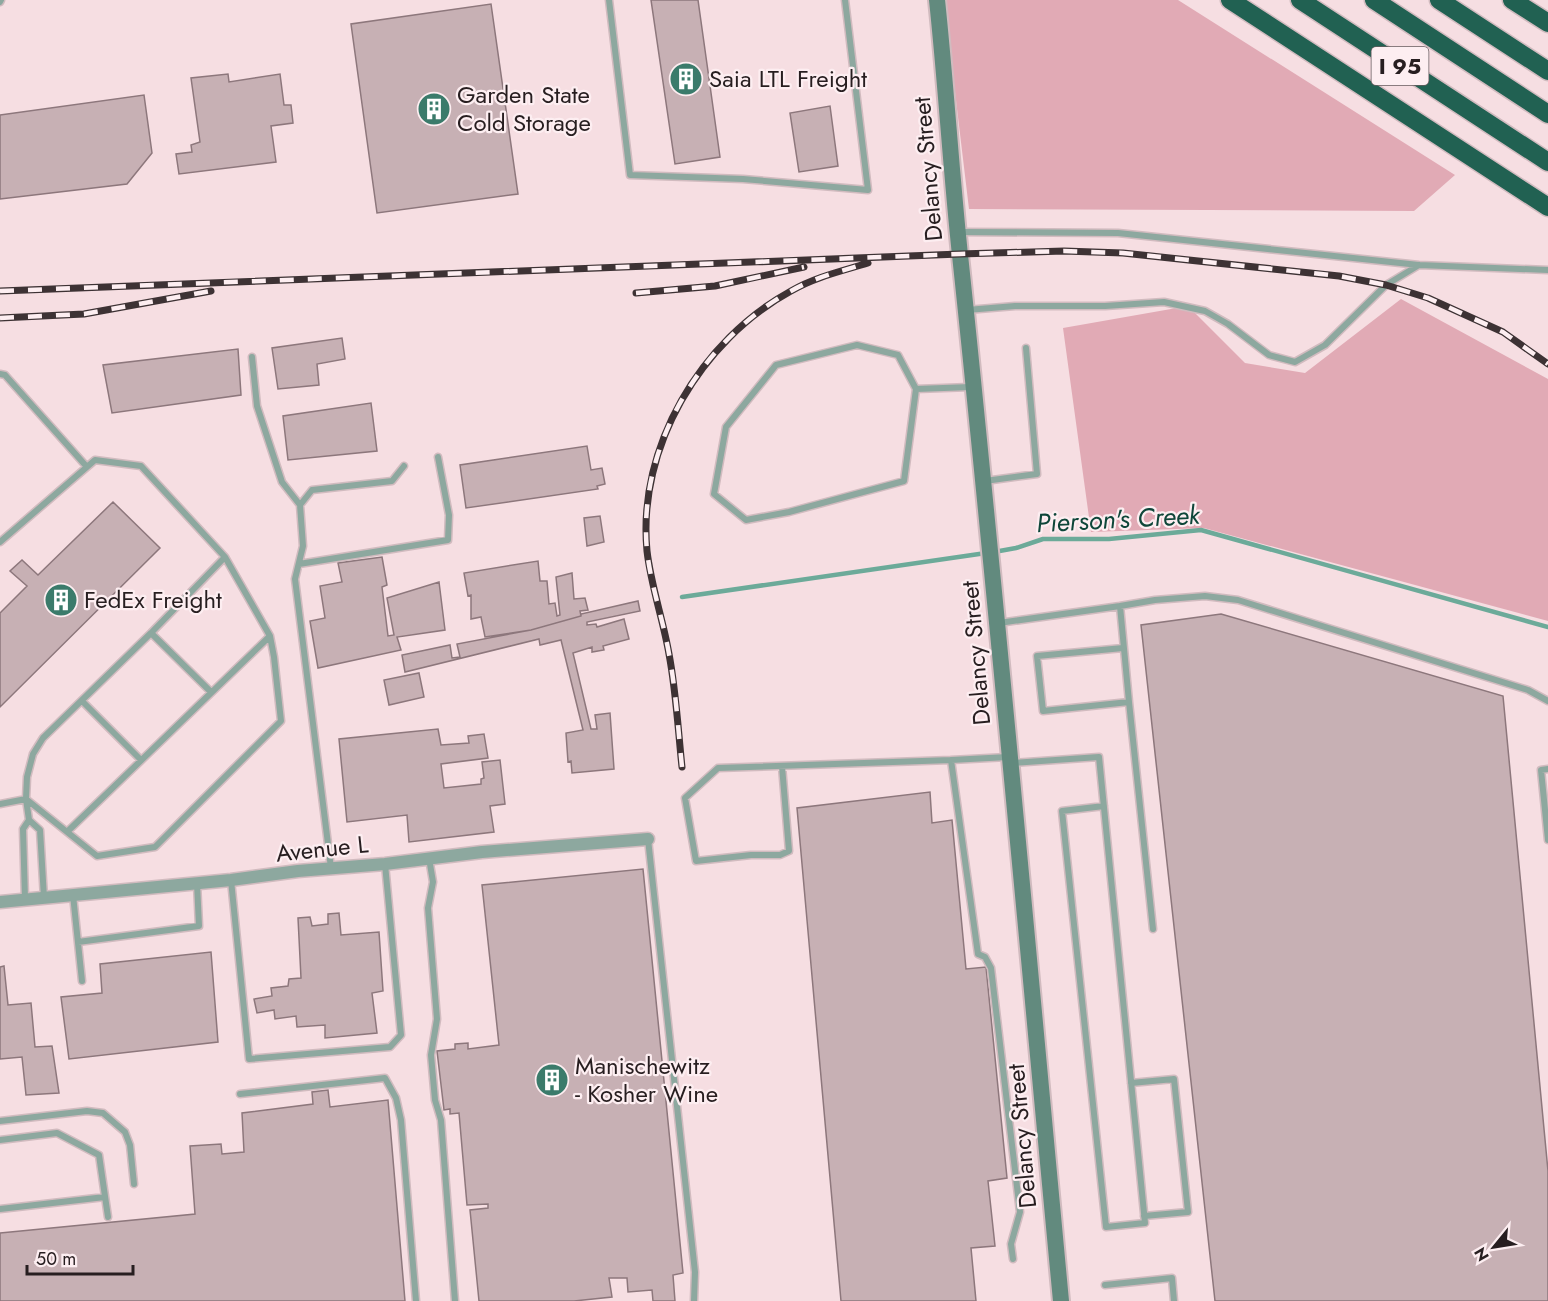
<svg xmlns="http://www.w3.org/2000/svg" width="1548" height="1301" font-family="Jost,sans-serif">
<style>
.grass{fill:#e1aab5}
.lines{fill:none;stroke-linecap:round;stroke-linejoin:round}
.stream{stroke:#6caa99;stroke-width:4.5}
.building{fill:#c7b0b4;stroke:#8d777c;stroke-width:1.5}
.lane-casing{stroke:#d1bbbf;stroke-width:9}
.street-casing{stroke:#d1bbbf;stroke-width:15}
.secondary-casing{stroke:#d1bbbf;stroke-width:20}
.highway-casing{stroke:#d1bbbf;stroke-width:21}
.lane{stroke:#8da89f;stroke-width:6}
.street{stroke:#8da89f;stroke-width:12}
.secondary{stroke:#628a7e;stroke-width:16}
.highway{stroke:#216152;stroke-width:18}
.rail-casing{stroke:#3d3234;stroke-width:7}
.rail{stroke:#fdeef1;stroke-width:4.5;stroke-dasharray:14;stroke-linecap:butt}
.labels{text-anchor:middle;stroke-width:4.5;stroke-linejoin:round;paint-order:stroke}
.shield{fill:#fdeef1;stroke:#675c5f;stroke-width:1.5}
.shield-label{font-size:22px;font-weight:bold;fill:#271e20}
.poi-label{font-size:24px;fill:#271e20;stroke:#fdeef1;text-anchor:start}
.street-label{font-size:24px;fill:#271e20;stroke:#fdeef1}
.water-label{font-size:26px;font-style:italic;fill:#0e4639;stroke:#fdeef1}
</style>
<rect width="100%" height="100%" fill="#f6dee2"/>
<path class="grass" d="M944 0H1178L1455 175 1414 211 969 209Z
M1401 299 1548 379V621L1204 528 1091 532 1063 328 1188 306 1245 363 1305 373Z"/>
<g class="lines">
<path class="stream" d="M994 552 1016 548 1043 539H1109L1201 530 1548 627
M682 597 986 553"/>
</g>
<path class="building" d="M651 0H698L720 157 675 164Z
M491 4 518 194 377 213 351 24Z
M228 74 229 82 280 74 284 105H291L293 123 271 126 276 162 179 174 176 154 192 152 191 145 200 142 191 78Z
M144 95 152 153 127 184 0 199V115Z
M830 106 838 166 799 172 790 113Z
M342 338 345 359 317 364 319 385 278 389 272 348Z
M238 349 241 395 112 413 103 365Z
M371 403 377 451 288 460 283 416Z
M587 446 591 470 602 468 605 484 597 486 598 489 466 508 460 465Z
M113 502 160 548 0 707V613L27 586 10 571 22 560 38 575Z
M600 516 604 542 587 546 584 518Z
M382 557 387 585 382 587 388 636 394 635 387 598 439 582 445 630 397 637 401 650 318 668 310 621 325 618 320 586 342 582 338 563Z
M538 561 540 581H547L549 604 555 603 557 616 560 615 556 577 572 573 574 599 585 598 588 610 580 611 581 616 531 630 485 637 481 617 471 619V595L468 596 464 573Z
M638 601 640 611 587 622V625L596 624 597 627 624 619 629 639 603 646 604 650 592 652V647L573 653 591 729H597L595 715 610 713 614 769 572 773 571 761 568 762 566 733 583 730 561 640 540 645 539 639 405 672 402 655 450 645 452 658 460 657 457 644 531 630 581 616V614Z
M1221 614 1503 696 1548 1171V1301H1215L1141 625Z
M419 673 424 697 389 705 384 680Z
M438 729 441 745 469 743 468 736 484 734 488 758 441 764 444 788 481 784V779L484 778 482 762 500 760 505 804 490 806 494 832 409 842 407 815 347 822 339 739Z
M930 792 932 823 952 820 966 969 986 967 1007 1178 988 1181 995 1246 971 1248 976 1301H841L797 808Z
M643 869 683 1273 673 1275 675 1301H653L652 1290 628 1292 627 1278H609L612 1297 574 1301H479L470 1210 488 1208V1204L467 1205 459 1113 450 1114V1109L444 1110 437 1051 455 1049V1044L468 1043V1049L499 1045 482 885Z
M339 913 341 935 379 932 383 991 372 993 377 1033 325 1038V1025L297 1027 296 1016 275 1019 274 1010 257 1013 254 999 272 996 271 988 288 986 289 979 301 978 298 918 310 917 312 926 328 924V914Z
M211 952 218 1042 69 1059 61 997 102 993 100 964Z
M4 966 8 1005 31 1003 35 1047 52 1046 59 1093 26 1095 22 1057 0 1059V967Z
M328 1090 330 1107 388 1100 405 1301H0V1233L195 1214 190 1146 221 1144 222 1154 244 1152 242 1113 313 1104 312 1092Z"/>
<g class="lines">
<g class="lane-casing">
<path id="lane" d="M609 0 630 175 743 179 868 190 845 0
M0 2 1 0
M958 232 1118 233 1419 265 1548 270
M967 310 1015 306H1105L1164 302 1205 311 1228 324 1269 355 1295 362 1325 345 1386 285 1419 265
M252 357 257 406 282 482 300 505
M0 374 5 375 87 467
M916 389 904 481 789 512 746 520 714 494 726 427 776 365 857 345 898 355 916 389 971 387
M985 481 1037 474 1026 348
M0 542 95 460 141 466 225 557 151 633 43 738 33 754 27 777 26 799 29 820 40 830 44 898
M225 557 270 636
M299 564 448 540 449 515 438 457
M1120 606 1155 600 1205 596 1238 600 1528 690 1548 701
M999 623 1120 606 1129 702 1043 711 1037 656 1123 648
M151 633 211 692
M82 701 141 760
M1129 702 1153 929
M951 760 1008 757
M1011 763 1099 757 1145 1223 1106 1227 1062 811 1104 806
M782 766 789 851 780 855H751L696 861 685 798 718 768 951 760 978 954 985 957 991 968 1020 1212 1011 1244 1013 1259
M1548 769 1541 770 1548 840
M0 804 26 799 97 856 155 847 281 721 274 657 270 636 68 831
M648 839 695 1272 694 1301
M429 858 433 882 428 908 437 1019 431 1055 435 1100 441 1120 455 1301
M331 868 295 579 303 546 300 505 312 490 392 481 404 466
M231 880 249 1059 390 1047 401 1035 385 864
M73 895 82 981
M25 899 23 829 29 820
M78 942 199 926 197 883
M1131 1083 1174 1079 1188 1212 1144 1216
M240 1094 385 1078 396 1098 401 1120 416 1301
M0 1121 87 1111 103 1113 125 1132 130 1145 134 1184
M0 1140 57 1133 99 1155 108 1217
M0 1209 105 1197
M1105 1285 1172 1278 1174 1301"/>
</g>
<g class="street-casing">
<path id="street" d="M0 902 231 880 298 871 385 864 482 852 648 839"/>
</g>
<g class="secondary-casing">
<path id="secondary" d="M937 0C946 85 951 170 960 255 997 603 1028 952 1061 1301"/>
</g>
<g class="highway-casing">
<path id="highway" d="M1230 0 1548 207
M1300 0 1548 162
M1374 0 1548 114
M1439 0 1548 71
M1512 0 1548 23"/>
</g>
<use href="#lane" class="lane"/>
<use href="#street" class="street"/>
<use href="#secondary" class="secondary"/>
<use href="#highway" class="highway"/>
<g class="rail-casing">
<path id="rail" d="M0 291 960 254 1064 251 1123 253 1339 276 1386 285 1428 298 1503 332 1548 364
M636 293 715 286 804 267
M0 318 84 314 211 291
M682 767C678 729 676 691 669 654 663 619 651 586 647 551 637 447 701 340 791 291 815 277 842 271 868 263"/>
</g>
<use href="#rail" class="rail"/>
</g>
<defs>
<g id="building-disc" transform="scale(1.725)"><circle r="9.5" fill="#3b7b6b" stroke="#fdeef1"/><path d="M-4-6H4V6H1V3H-1V6H-4ZM-2.5-4.3h1.7v1.8h-1.7ZM.8-4.3h1.7v1.8H.8ZM-2.5-1h1.7V.8h-1.7ZM.8-1h1.7V.8H.8Z" fill="#fff"/></g>
</defs>
<g fill-rule="evenodd">
<use href="#building-disc" x="686" y="79"/>
<use href="#building-disc" x="434" y="109"/>
<use href="#building-disc" x="61" y="600"/>
<use href="#building-disc" x="552" y="1080"/>
</g>
<g class="labels">
<rect class="shield" x="1371.5" y="47" width="57" height="38" rx="4.5"/>
<g class="shield-label">
<text x="1400" y="74">I 95</text>
</g>
<g class="poi-label">
<text x="709" y="87">Saia LTL Freight</text>
<text x="457" y="103">Garden State<tspan x="457" dy="28">Cold Storage</tspan></text>
<text x="84" y="608">FedEx Freight</text>
<text x="575" y="1074">Manischewitz<tspan x="575" dy="28">- Kosher Wine</tspan></text>
</g>
<g class="street-label">
<text transform="translate(928 169) rotate(-95)" y="8">Delancy Street</text>
<text transform="translate(976 653) rotate(-95)" y="8">Delancy Street</text>
<text transform="translate(322 849) rotate(-6)" y="8">Avenue L</text>
<text transform="translate(1022 1136) rotate(-95)" y="8">Delancy Street</text>
</g>
<g class="water-label">
<text transform="translate(1118 519) rotate(-3)" y="9">Pierson's Creek</text>
</g>
</g>
<g transform="translate(1494 1247) rotate(240)" stroke="#fdeef1" stroke-width="4.5" paint-order="stroke">
<path d="M0-4.5L10 22L0 15L-10 22Z" fill="#271e20"/>
<text y="-9" font-size="16" font-weight="bold" text-anchor="middle" fill="#271e20">N</text>
</g>
<path d="M27 1265v9h106v-9" fill="none" stroke="#271e20" stroke-width="3"/>
<text x="36" y="1265" font-size="18" fill="#271e20" stroke="#fdeef1" stroke-width="4.5" paint-order="stroke">50 m</text>
</svg>
